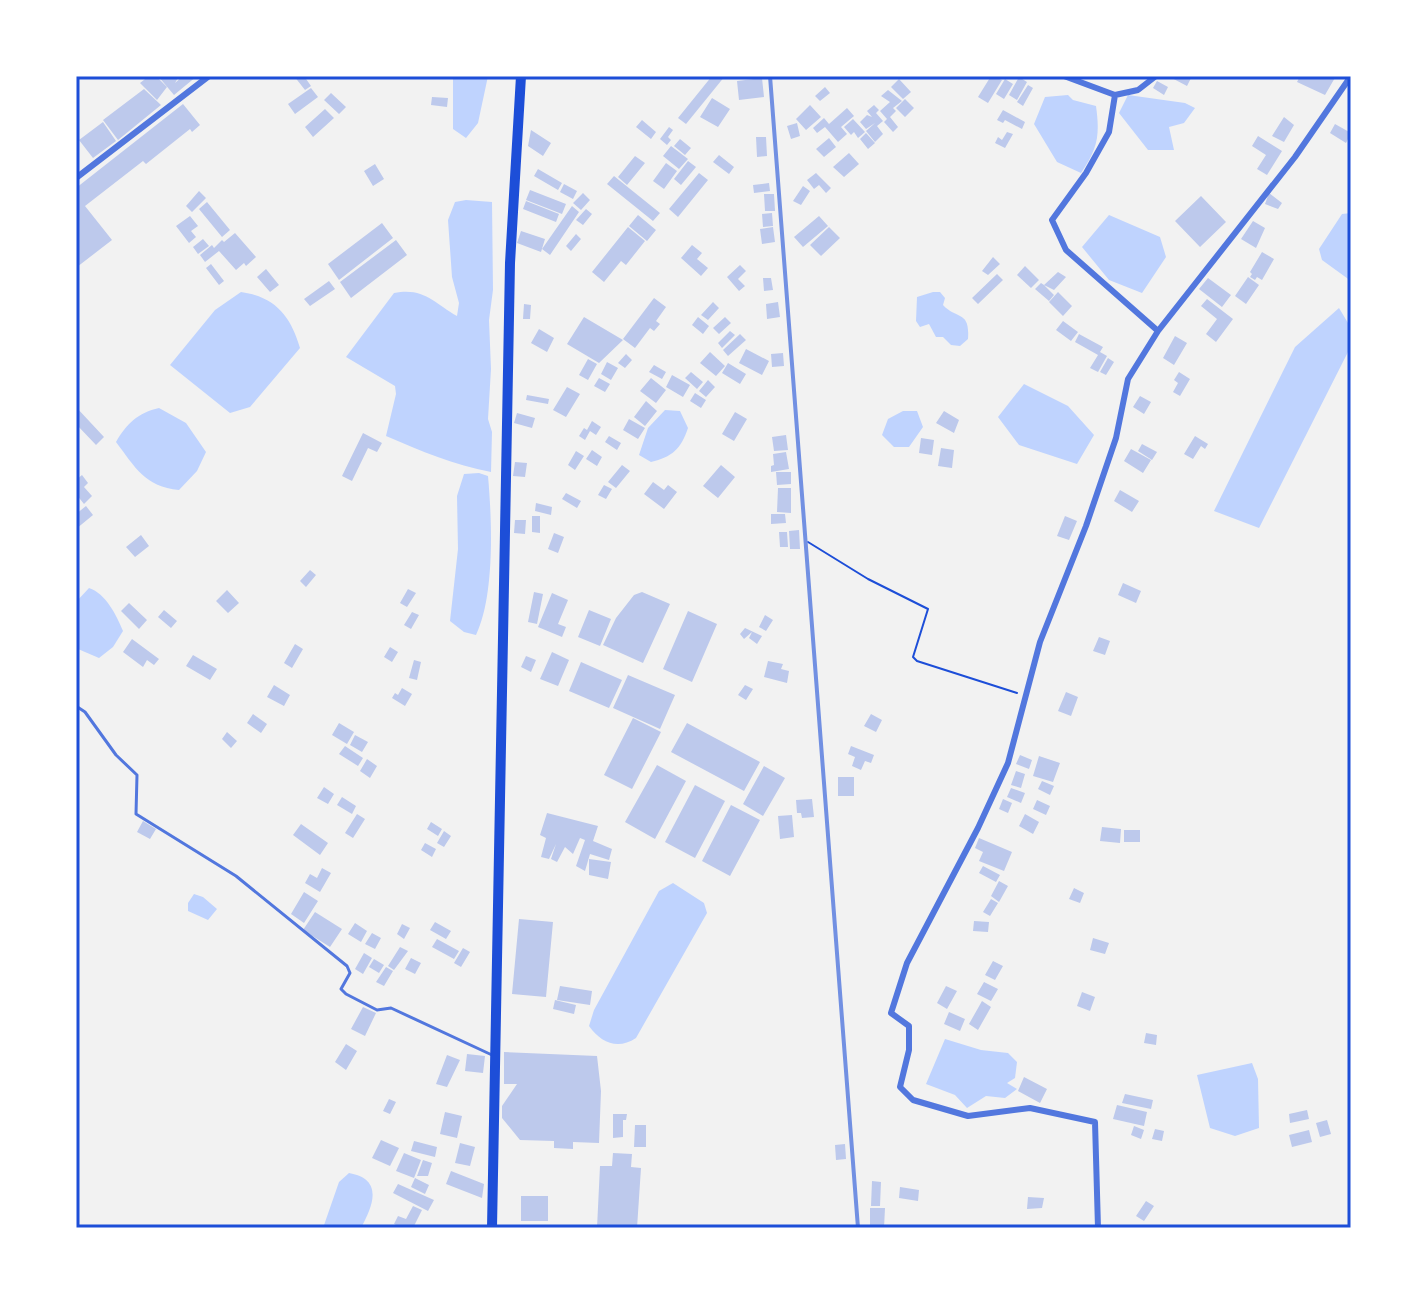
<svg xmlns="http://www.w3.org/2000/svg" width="1427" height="1304" font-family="'Times New Roman',serif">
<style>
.water{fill:#bfd3fe}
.building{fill:#bdc9ec}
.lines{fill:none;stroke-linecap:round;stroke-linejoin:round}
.path{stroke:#1d4ed8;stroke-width:2}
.service{stroke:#5277de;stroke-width:3}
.minor{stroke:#5277de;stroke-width:6}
.primary{stroke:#1d4ed8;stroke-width:10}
.rail{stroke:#7290e2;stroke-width:4}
.neatline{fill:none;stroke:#1d4ed8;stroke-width:3}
</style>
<rect width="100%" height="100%" fill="#f2f2f2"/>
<path class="water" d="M453 76H488L478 123 466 138 453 129Z
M1068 95 1073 100 1096 106C1100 135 1098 148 1081 173L1057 162 1034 124 1045 97Z
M1128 95 1185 103 1195 108 1184 123 1169 127 1174 150H1148L1119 113Z
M466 200 492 202 493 290 489 320 491 369 488 419 492 432 491 472C454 465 421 451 386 436L396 394 395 386 346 357 394 293C424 287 434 303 457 316L459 303 452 277 448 220 455 202Z
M1351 213V281L1322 260 1319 249 1342 214Z
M1109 215 1160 237 1166 257 1142 293 1109 280 1082 247Z
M241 292C276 297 291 317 300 348L250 407 230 413 170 365 215 310Z
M933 292H940L945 298 943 305C957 320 970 310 968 339L960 346 951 345 943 337H936L929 324 920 327 916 321 917 297Z
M1339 308 1351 328V346L1259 528 1214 511 1295 347Z
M1024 384 1068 406 1094 435 1077 464 1019 445 998 417Z
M159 408 186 423 206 452 197 471 179 490C145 487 135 467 116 442 127 423 138 413 159 408Z
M665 410 680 411 688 428C681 449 672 457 651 462L639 455 648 428Z
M903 411H917L923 427 909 447H894L882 435 888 419Z
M479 473 488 476C492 520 495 595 476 635L464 632 450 621 458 549 457 496 464 474Z
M89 588C106 594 116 614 123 631L113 647 99 658 78 649 76 602Z
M673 883 704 903 707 913 636 1038C618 1050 601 1043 589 1026L594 1010 659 891Z
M194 894 203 897 217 909 208 920 188 911V903Z
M945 1039 981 1050 1008 1053 1017 1062 1015 1078 1007 1083 1017 1089 1005 1098 986 1096 967 1108 955 1095 926 1084Z
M1252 1063 1258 1079 1259 1128 1235 1136 1210 1128 1197 1075Z
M349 1173C384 1179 373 1206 361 1228H323L339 1182Z"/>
<path class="building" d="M156 76 167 87 157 100 140 83 149 76Z
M158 76H179L175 83 183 76H197L174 95Z
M294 76H304L311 86 305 90Z
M712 76H725L686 124 678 118Z
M991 76 1002 80 988 103 978 97Z
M1168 76H1192L1187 86Z
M1300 76H1336L1325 95 1297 82Z
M1019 77 1027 82 1017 100 1009 95Z
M762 78 764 97 739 100 737 81Z
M899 79 911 92 903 99 891 87Z
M1005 79 1013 84 1004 99 996 94Z
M1157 81 1168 87 1164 95 1153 88Z
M1028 85 1033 88 1023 106 1017 102Z
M825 87 830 93 820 101 815 96Z
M311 88 318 97 295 114 288 104Z
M144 89 161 105 118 140 103 120Z
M888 90 902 101 893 108 896 111 890 117 898 127 893 132 884 122 887 119 880 111 890 102 881 96Z
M331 93 346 107 339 114 324 100Z
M432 97 448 98 447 107 431 105Z
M712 98 730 109 718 127 700 117Z
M905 99 914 108 905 117 896 108Z
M183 104 200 125 192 132 190 129 146 164 143 161 85 206 112 240 77 267 76 188Z
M810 105 821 117 806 130 796 119Z
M874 105 879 110 876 113 883 121 877 126 883 134 875 142 866 131 875 123 866 129 860 122 867 115 872 117 867 111Z
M847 108 854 116 841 127 847 134 838 142 825 127 817 133 813 128 824 118 829 124Z
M325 109 334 118 313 137 305 127Z
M1003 110 1025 122 1022 129 1005 120 1003 123 997 120Z
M1284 117 1294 125 1284 142 1272 136Z
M853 119 865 132 858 138 854 132 851 135 844 127Z
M642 120 656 132 651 139 636 127Z
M103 122 116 141 93 158 79 140Z
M797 123 800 136 791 139 787 126Z
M1335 124 1351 133 1346 143 1330 133Z
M669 127 673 130 668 137 671 140 667 145 660 139Z
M531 130 551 143 543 156 528 146Z
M1007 132 1013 134 1005 148 995 143 998 137 1002 140Z
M866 133 875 143 868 149 860 139Z
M1258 136 1282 151 1267 175 1257 169 1266 155 1252 146Z
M756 137H766L767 156 757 157Z
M829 138 836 147 824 157 816 149Z
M680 139 691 148 685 155 674 146Z
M671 146 688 159 679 169 663 156Z
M849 153 859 164 844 177 833 167Z
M719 155 734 167 729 174 713 162Z
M635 156 645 163 627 185 618 177Z
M688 161 696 167 681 185 674 179Z
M666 163 677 171 664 189 653 181Z
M375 164 384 179 373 186 364 171Z
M538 169 562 183 558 190 534 176Z
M699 173 708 180 678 217 669 209Z
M816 173 831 188 826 193 819 185 814 189 807 180Z
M614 176 660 213 653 221 607 184Z
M769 183 770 191 754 193 753 185Z
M564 184 577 191 573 199 560 192Z
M803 186 810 191 801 205 793 201Z
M530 190 566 204 562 214 526 200Z
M199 191 206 198 192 212 186 206Z
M583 193 590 200 581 210 573 203Z
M1269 193 1282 203 1278 209 1265 204Z
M764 194H774L775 211H765Z
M1201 196 1226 222 1200 247 1175 221Z
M526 201 559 214 556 222 523 209Z
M207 202 230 230 222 237 199 209Z
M572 206 579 212 550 255 542 249Z
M586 209 592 214 583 225 576 220Z
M772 213 773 226 763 227 762 214Z
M638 215 656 230 647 241 629 226Z
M190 216 198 226 191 231 196 237 189 243 176 226Z
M819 216 828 226 803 247 794 237Z
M1253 221 1265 228 1256 248 1241 239Z
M382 223 393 238 339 280 328 264Z
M628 227 645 241 626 265 621 261 604 282 592 272Z
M773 227 775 242 762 244 760 229Z
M829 227 840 238 821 256 810 245Z
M521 231 545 239 541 252 517 243Z
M235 233 256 257 246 266 244 263 236 270 219 251 205 262 200 255 212 245 214 248 222 240 224 242Z
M576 234 581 239 571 251 566 246Z
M203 239 209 246 198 254 193 247Z
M396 240 407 255 351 298 340 282Z
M692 245 702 253 697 259 708 268 701 276 681 258Z
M1262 252 1274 259 1262 280 1257 277 1255 280 1250 277 1252 274 1250 272Z
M993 257 1000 264 988 275 982 271Z
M211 264 224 281 219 285 206 268Z
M740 265 746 271 738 279 745 286 739 291 727 277Z
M1025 266 1039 280 1031 288 1017 275Z
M266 269 279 285 270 292 257 277Z
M1058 272 1066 277 1054 290 1044 285 1054 295 1049 301 1035 289 1041 283 1044 285Z
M997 274 1003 280 978 304 972 298Z
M1248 277 1259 285 1246 304 1235 296Z
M763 278H771L773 290 764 291Z
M1208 278 1231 295 1222 307 1199 289Z
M329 281 335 289 310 306 304 299Z
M1058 292 1072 306 1063 316 1049 302Z
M654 298 666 307 656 321 660 324 654 331 650 328 635 348 623 339Z
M1207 299 1233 319 1216 342 1206 334 1217 319 1201 306Z
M713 302 719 308 708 320 701 315Z
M778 302 780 317 767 319 766 304Z
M524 304 531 305 530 319H523Z
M584 317 623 340 599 363 567 344Z
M698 317 709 326 703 334 692 325Z
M725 317 731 323 719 334 713 328Z
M1063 321 1078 332 1071 341 1056 330Z
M539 329 554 338 547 352 531 343Z
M730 331 735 335 722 348 718 343Z
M740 334 746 340 728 356 723 350Z
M1079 334 1103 347 1100 352 1107 356 1098 372 1090 368 1098 355 1075 342Z
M1175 336 1187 343 1174 365 1163 358Z
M746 349 769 361 762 375 739 363Z
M710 352 725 366 716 376 700 363Z
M783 353 784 366 772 367 771 354Z
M626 354 632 360 625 368 618 363Z
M1108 358 1114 362 1106 375 1100 372Z
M588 359 597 364 588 380 579 375Z
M607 362 618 368 611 380 601 374Z
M728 363 746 374 740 384 722 373Z
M654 365 666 372 662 379 649 372Z
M691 372 703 382 697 389 685 378Z
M1179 372 1190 379 1180 396 1173 392 1178 383 1174 380Z
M672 375 690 385 683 397 666 387Z
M599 378 610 384 605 392 594 386Z
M651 378 666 390 656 403 640 391Z
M708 380 715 387 706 397 699 391Z
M567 387 580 394 566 417 553 410Z
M695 393 706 400 701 408 690 401Z
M527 395 549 399 548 404 526 400Z
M1140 396 1151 402 1144 414 1133 407Z
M646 401 657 411 645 426 634 417Z
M76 407 104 437 96 445 76 424Z
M944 411 959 420 954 433 936 423Z
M735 412 747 419 734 441 722 434Z
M517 413 535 418 532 428 514 423Z
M629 419 645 428 638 439 623 430Z
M592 421 601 427 596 435 590 431 585 440 579 436 584 428 587 430Z
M363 433 382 443 377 452 368 448 352 481 342 476Z
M786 435 788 450 774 451 772 437Z
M609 436 621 443 617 450 605 442Z
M1195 436 1208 444 1205 449 1201 446 1193 459 1184 454Z
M921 438 934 440 932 455 919 453Z
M1142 444 1157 452 1152 460 1138 451Z
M941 448 954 450 952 468 938 466Z
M1131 449 1151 460 1143 473 1124 461Z
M592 450 602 457 597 466 586 459Z
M576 451 584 456 575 470 568 465Z
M786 452 789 469 771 472V466L774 465 773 454Z
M515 462 527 463 525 477 513 476Z
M622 465 630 471 616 488 608 482Z
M721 465 735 477 718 498 703 486Z
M776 472H791V484L777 485Z
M82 475 88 483 84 487 92 496 84 504 76 494V480Z
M653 482 664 490 668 485 677 492 664 509 644 494Z
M604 485 612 489 606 499 598 495Z
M778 488H791V513L777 512Z
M1120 490 1139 501 1132 512 1114 501Z
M566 493 581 501 577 508 562 499Z
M536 503 552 507 551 515 535 511Z
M86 506 93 515 76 529V514Z
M771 514H785L786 523 771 524Z
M532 516H540V533L532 532Z
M1065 516 1077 521 1069 540 1057 536Z
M515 520H526L525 534 514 533Z
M799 530 800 549H790L789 531Z
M779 532H787L788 547H780Z
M554 533 564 537 558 553 548 549Z
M141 535 149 546 135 557 126 547Z
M310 570 316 575 306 587 300 581Z
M1123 583 1141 591 1136 603 1118 595Z
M408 589 416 593 407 607 400 603Z
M227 590 239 603 228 613 216 601Z
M534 592 543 594 537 624 528 622Z
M642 592 670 604 643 663 603 645 616 618 634 595Z
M552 593 568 600 558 624 566 627 562 637 538 627Z
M129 603 147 620 139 629 121 611Z
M164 610 177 621 171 628 158 617Z
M589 610 611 619 600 646 578 637Z
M688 611 717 624 692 682 663 669Z
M412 612 419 615 411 629 404 625Z
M765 615 773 620 766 631 759 627Z
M745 628 762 636 757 644 749 638 752 632 744 639 740 634Z
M1099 637 1110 641 1105 655 1093 651Z
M132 639 159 659 154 665 147 660 143 667 123 652Z
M295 644 303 649 292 668 284 663Z
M390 647 398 652 392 662 384 657Z
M552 652 569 660 558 686 540 679Z
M193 655 217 669 210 680 186 666Z
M526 656 536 660 531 672 521 667Z
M414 660 421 662 417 680 409 678Z
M768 661 783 664 781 669 789 671 787 683 764 677Z
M581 662 622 680 609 708 569 691Z
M628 675 675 695 660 729 613 708Z
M274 685 290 695 284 706 267 697Z
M745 685 753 689 746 700 738 695Z
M402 688 412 694 405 706 392 698 395 693 398 695Z
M1066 692 1078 697 1071 716 1058 711Z
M253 714 267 724 261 733 247 723Z
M871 714 882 720 876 732 864 726Z
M633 718 661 732 632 789 604 775Z
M339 723 354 732 347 744 332 735Z
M687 723 760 762 744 791 671 752Z
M227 732 237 741 231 748 222 739Z
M355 735 368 742 362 752 350 745Z
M345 746 363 758 358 766 339 754Z
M851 746 874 755 871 763 865 761 861 770 852 766 855 757 848 754Z
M1020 755 1032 760 1029 769 1016 764Z
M1039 756 1060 763 1053 782 1033 776Z
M367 759 377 766 370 778 360 771Z
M657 765 686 781 655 839 625 822Z
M764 766 785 778 763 816 743 804Z
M1016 771 1025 774 1021 788 1011 785Z
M838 777H854V796H838Z
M1042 781 1054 786 1050 795 1038 789Z
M695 785 725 801 695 858 665 842Z
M324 787 334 794 328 804 317 798Z
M1011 788 1025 793 1021 803 1007 797Z
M342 797 356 806 352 814 337 805Z
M812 799 814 817 802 818 801 813H797L796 800Z
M1003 799 1012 803 1008 813 999 809Z
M1037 800 1050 806 1046 815 1033 809Z
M731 805 760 820 730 876 702 861Z
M547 813 598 826 593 841 612 849 609 860 590 854 585 871 576 866 585 840 580 838 573 854 565 847 557 862 551 859 556 844 549 859 541 857 546 838 540 835Z
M357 814 365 819 353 838 345 833Z
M1025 814 1039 822 1033 834 1019 826Z
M792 815 794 837 780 839 778 816Z
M143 821 156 829 150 839 137 832Z
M431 822 442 829 438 836 427 829Z
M301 824 328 843 320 855 293 835Z
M1102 827 1121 829 1120 843 1100 841Z
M1124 830H1140V842H1124Z
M444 831 451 836 444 847 437 843Z
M979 838 1012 852 1004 871 979 861 983 852 975 848Z
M425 843 436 849 432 857 421 850Z
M589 859 611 862 608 879 589 875Z
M983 866 1000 875 996 882 979 873Z
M322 868 331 873 320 892 305 883 310 874 317 878Z
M999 881 1008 886 999 902 991 896Z
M1074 888 1084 893 1080 903 1069 899Z
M304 892 318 901 304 923 291 914Z
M991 899 998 903 990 916 983 912Z
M315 912 342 929 330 947 303 930Z
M519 919 553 922 546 997 512 994Z
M974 921 989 922 988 932 973 931Z
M435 922 451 931 446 939 430 930Z
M355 923 367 931 361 942 348 934Z
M402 924 410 928 404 939 397 934Z
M372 933 381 938 375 949 365 944Z
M1093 938 1109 943 1105 954 1090 950Z
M437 939 459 951 454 959 432 947Z
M400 947 408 951 394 970 388 966Z
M463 948 470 952 461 967 454 963Z
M364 953 372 958 363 974 355 969Z
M411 958 421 963 415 974 405 969Z
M374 959 384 965 379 973 369 967Z
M993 961 1003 966 995 980 985 975Z
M386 967 393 971 384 986 376 982Z
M984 982 998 989 991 1001 977 994Z
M560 986 592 991 590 1005 557 1000Z
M946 986 957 991 947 1009 937 1003Z
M1082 992 1095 997 1090 1011 1077 1006Z
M555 1000 576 1005 574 1014 553 1009Z
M982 1001 991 1007 978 1030 969 1024Z
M363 1007 376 1013 365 1036 351 1029Z
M949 1012 965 1019 960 1031 944 1024Z
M1146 1033 1157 1035 1156 1045 1144 1043Z
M346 1044 357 1051 346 1070 335 1062Z
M504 1052 597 1056 601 1091 599 1143 573 1142V1149L554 1148V1141L520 1140 502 1118V1106L517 1084H504Z
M467 1054 485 1056 483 1073 465 1071Z
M447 1055 460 1060 447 1087 436 1084Z
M1024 1077 1047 1089 1040 1103 1018 1091Z
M1125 1094 1153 1100 1151 1109 1122 1103Z
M389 1099 396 1102 390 1114 383 1111Z
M1117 1105 1147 1112 1144 1126 1113 1119Z
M1307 1110 1309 1119 1290 1123 1289 1114Z
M445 1112 462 1116 457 1138 440 1134Z
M613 1114H627L626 1120H623V1137L613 1138Z
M1327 1120 1331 1134 1320 1137 1316 1123Z
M635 1125H646V1147H634Z
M1134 1126 1144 1130 1141 1139 1131 1135Z
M1155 1129 1164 1131 1162 1141 1152 1139Z
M1309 1130 1312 1142 1292 1147 1289 1135Z
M381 1140 399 1148 390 1166 372 1158Z
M414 1141 437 1147 435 1157 411 1151Z
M460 1143 475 1147 470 1166 455 1163Z
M845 1144 846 1159 836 1160 835 1145Z
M404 1153 421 1160 414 1178 396 1171Z
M613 1153 632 1154 631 1167 641 1168 637 1228H597L600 1166H612Z
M423 1160 432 1163 428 1176H417Z
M451 1171 484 1184 482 1198 446 1184Z
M415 1178 429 1185 425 1194 411 1187Z
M872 1181 881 1182 880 1206H871Z
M398 1184 434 1200 428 1211 393 1193Z
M900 1187 919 1190 918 1201 899 1198Z
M521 1196H548V1221H521Z
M1028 1197 1044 1198 1042 1208 1027 1209Z
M1146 1201 1154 1206 1144 1221 1136 1216Z
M413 1206 422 1210 413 1228H402L394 1224 398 1216 406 1219Z
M870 1208H885L884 1228H870Z"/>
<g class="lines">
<path class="path" d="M808 542 868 579 928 609 913 657 917 661 1017 693"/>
<path class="service" d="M76 706 85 712 116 755 137 775 136 814 236 876 347 966 350 973 341 989 346 994 377 1010 391 1008 492 1055"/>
<path class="minor" d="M1021 76H1064L1115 95 1109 132 1086 173 1052 220 1066 250 1158 331 1128 379 1116 438 1086 526 1040 642 1008 763 978 828 907 963 891 1013 909 1026V1050L900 1087 913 1100 968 1116 1030 1108 1095 1122 1098 1228
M1115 95 1138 90 1156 76
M76 178 209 76
M1158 331 1295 157 1351 76"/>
<path class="primary" d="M492 1228 510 263 521 76"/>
<path class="rail" d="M770 76 858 1228"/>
</g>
<rect width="1427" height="1304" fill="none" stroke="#ffffff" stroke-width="156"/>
<rect x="78" y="78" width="1271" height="1148" class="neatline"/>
</svg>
